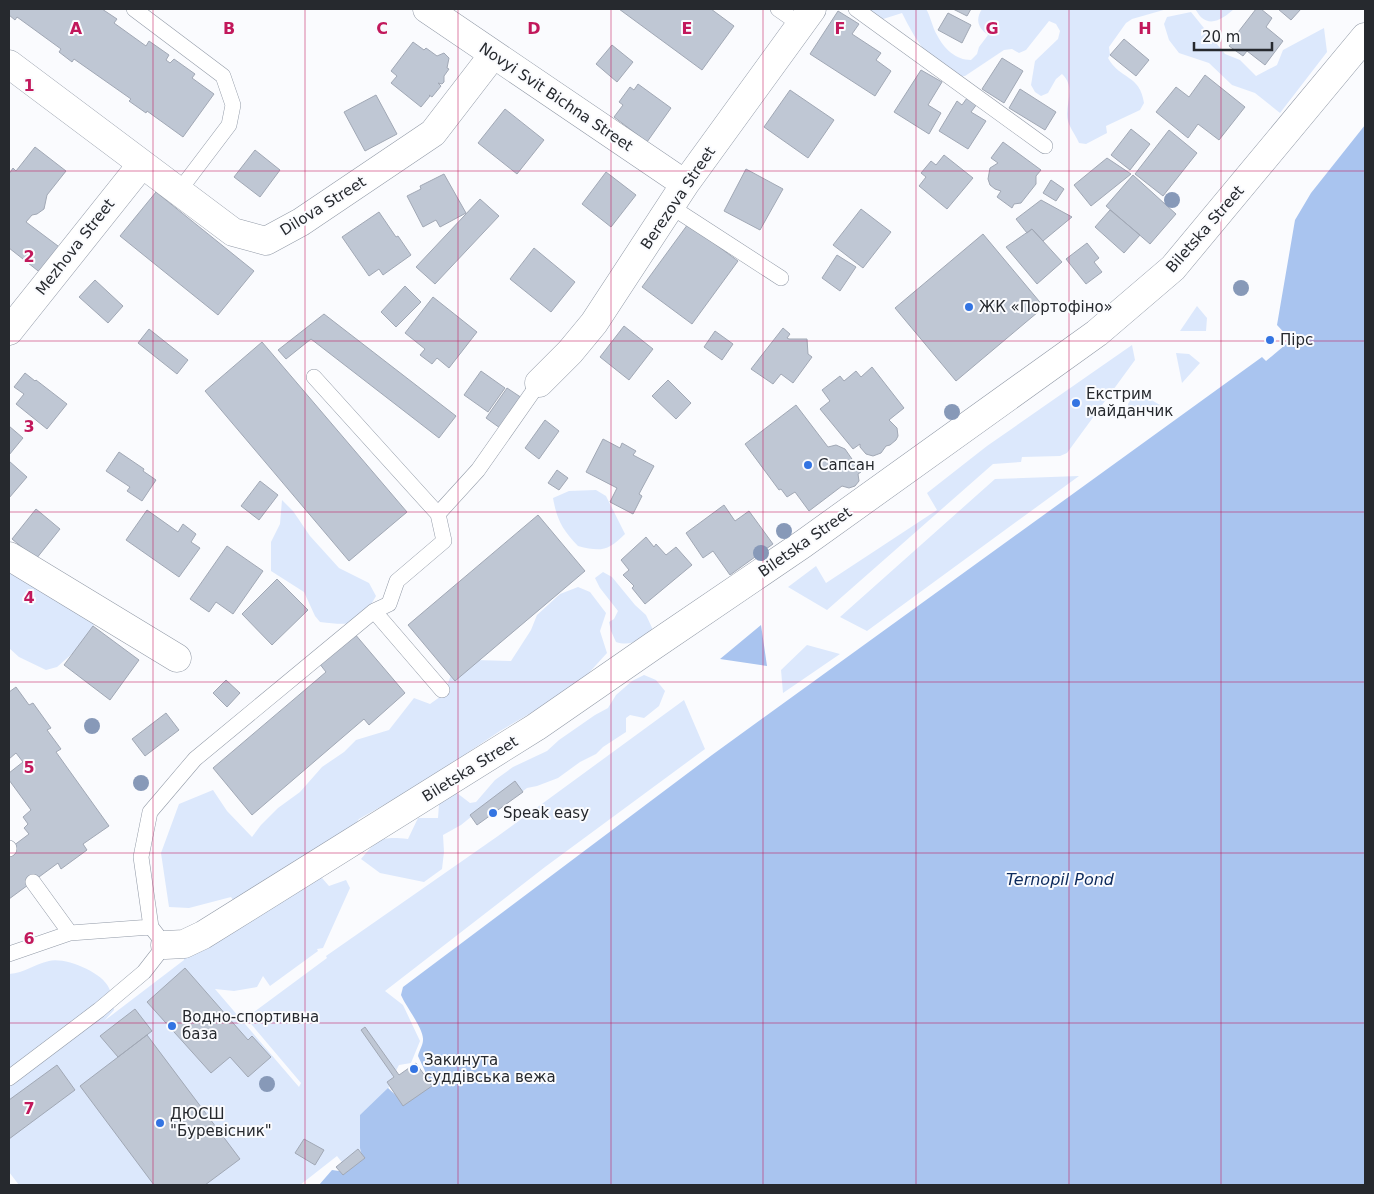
<svg xmlns="http://www.w3.org/2000/svg" width="1374" height="1194" font-family="'DejaVu Sans',sans-serif">
<style>
.green{fill:#dce8fc}
.water{fill:#a9c4ef}
.building{fill:#bfc7d4;stroke:#a1a8b5}
.lines{fill:none;stroke-linecap:round;stroke-linejoin:round}
.lane-casing{stroke:#929aa7;stroke-width:16}
.street-casing{stroke:#929aa7;stroke-width:29}
.lane{stroke:#fff;stroke-width:15}
.street{stroke:#fff;stroke-width:28}
.tree{fill:#8799b8}
.grid{fill:none;stroke:#c2185b;stroke-width:1;stroke-opacity:0.55}
.poi-dot{fill:#3374e2;stroke:#fafbfe;stroke-width:2}
.labels{text-anchor:middle;stroke-width:4;stroke-linejoin:round;paint-order:stroke}
.street-label{font-size:15px;fill:#26292e;stroke:#fafbfe}
.poi-label{font-size:15px;fill:#26292e;stroke:#fafbfe;text-anchor:start}
.water-label{font-size:16px;font-style:italic;fill:#0c2a5d;stroke:#fafbfe}
.grid-label{font-size:16px;text-anchor:middle;font-weight:bold;fill:#c2185b;stroke:#fafbfe;stroke-width:4;stroke-linejoin:round;paint-order:stroke}
</style>
<rect width="100%" height="100%" fill="#fafbfe"/>
<path class="green" d="M863 9H926C931 17 932 27 937 35 944 49 956 60 971 60L977 54 979 47 988 35C978 28 975 20 982 9H1167L1132 19 1126 23 1109 47 1110 55 1108 58C1120 80 1140 74 1144 103L1140 110 1106 126 1107 133 1086 144 1079 143C1076 136 1070 128 1068 121 1064 104 1077 88 1062 74L1056 79 1048 93 1041 96 1035 92 1031 85 1035 61 1058 39 1060 31 1056 24 1049 21 1026 50 1019 53 1012 49 1004 50 965 76 950 77C927 57 916 41 902 13L880 20Z
M1195 9H1194H1234C1226 16 1213 27 1202 18 1199 16 1197 11 1195 9Z
M1191 12 1225 54 1240 60 1256 76 1277 65 1283 50 1324 28 1327 52 1280 113 1255 93 1232 85 1209 63 1179 53 1169 40 1164 24 1167 17Z
M1197 306 1207 318 1206 331H1180Z
M1132 345 1135 360 1067 453 1060 456 1022 457 1021 462 993 464 827 610 788 587 816 566 826 583 937 510 927 493 987 446Z
M1176 353 1189 354 1200 363 1182 383Z
M1136 391 1160 405 1130 418 1128 404Z
M1079 476 867 631 840 617 995 479Z
M596 490 606 496 625 534C608 551 601 552 578 546 562 529 557 520 553 498L569 491Z
M282 500 293 511 310 536 339 568 369 583 376 596C359 626 353 626 320 622L315 616 304 592 271 571V542L280 524Z
M9 567 87 603 96 633 57 667 46 670 19 657 9 648Z
M603 572 612 577 635 605 646 615 654 632C641 639 631 647 616 642L611 631 609 622 614 619 618 611 600 588 595 578Z
M578 587 590 592 606 613 600 631 607 653 586 676 541 707 500 731 467 753 434 779 389 802 359 819 324 864 322 878 329 886 346 880 350 888 323 948 317 949 318 951 270 986 263 976 257 987 234 991 215 989 299 1087 301 1083 246 1018 327 958 326 956 498 836 684 700 705 749 545 867 385 991 403 1005 420 1041 411 1063 399 1065C383 1093 379 1123 373 1154L344 1165 337 1156 300 1185H19L9 1172V974C25 973 34 964 49 961 65 957 102 972 109 988 112 994 113 1003 114 1010L104 1021 184 960 185 951 247 921 231 897 189 908 169 907 161 853 179 804 213 790 227 811 252 837 261 825 278 808 300 792 322 767 344 752 356 740 389 730 414 698 430 704 444 694 451 675 475 660 511 661 531 630 537 615 560 594Z
M807 645 840 654 783 693 781 670Z
M644 675 656 680 665 691 659 706 644 718 630 715 626 718V732L603 747 596 754 580 762 558 778 537 786 527 788 515 797 477 812 461 825 443 835 444 852 442 869 424 882 380 873 361 859C378 839 381 836 408 839L418 818H438L439 804 457 793 470 803 476 802 495 780 513 767 547 751 559 740 595 715 608 708 616 695 632 681Z"/>
<path class="water" d="M1365 125V1185H319L332 1170 346 1172 363 1159 360 1148V1115L388 1088 404 1103 431 1084 418 1056C419 1051 423 1045 423 1040 424 1029 406 1007 401 995L403 987 712 755 1262 357 1266 361 1291 340 1277 325 1295 220 1311 193Z
M761 625 767 666 720 659Z"/>
<path class="building" d="M9 9H102L117 19 114 23 146 46 149 41 169 55 166 60 170 63 174 59 195 74 192 78 214 94 183 137 147 111 146 113 129 101 131 99 74 59 72 62 59 52 61 49 17 17 15 20 9 15Z
M619 9H711L734 26 702 70Z
M953 9H971L967 16Z
M1256 9H1261L1272 18 1266 27 1283 41 1265 65 1247 51 1243 56 1229 46 1233 41 1232 40Z
M1278 9H1301L1291 20Z
M838 11 859 24 852 34 881 53 876 60 891 71 875 96 810 54Z
M948 13 971 25 962 43 938 30Z
M1124 39 1149 60 1136 76 1110 55Z
M413 42 424 50 426 48 437 56 444 53 449 58 447 68 449 69 444 76V82L442 84 438 83 441 86 432 97 429 95 430 96 421 107 391 83 397 76 391 71Z
M612 45 633 62 617 82 596 64Z
M1002 58 1023 71 1004 103 982 89Z
M921 70 942 82 928 105 941 113 929 134 894 112Z
M1205 75 1245 107 1219 140 1198 124 1188 138 1156 112 1176 87 1189 97Z
M638 84 671 108 647 142 614 117 623 105 619 102 630 87 634 90Z
M1020 89 1056 112 1045 130 1009 108Z
M790 90 834 120 808 158 764 127Z
M376 95 397 134 365 151 344 112Z
M967 98 977 104 971 112 986 121 968 149 939 131 957 101 962 105Z
M505 109 544 140 517 174 478 143Z
M1131 129 1150 144 1130 170 1111 155Z
M1169 130 1197 153 1163 196 1135 174Z
M1003 142 1041 170 1036 176V184L1021 203 1014 204 1012 208 997 197 1001 191 995 189 990 185 988 179 990 168 998 163 991 158Z
M35 147 66 171 47 195 44 209 37 214 32 215 26 222 62 249 42 274 9 248V174L13 168 16 171Z
M255 150 280 170 260 197 234 177Z
M944 155 973 178 947 209 919 186 926 177 921 173 931 161 936 165Z
M1107 158 1131 174 1091 206 1074 185Z
M746 169 783 189 760 230 724 211Z
M606 172 636 195 611 227 582 204Z
M444 174 466 213 440 227 436 220 423 227 407 196 421 189 420 186Z
M1133 175 1176 214 1150 244 1106 206Z
M1051 180 1064 189 1056 201 1043 193Z
M156 192 254 271 218 315 120 236Z
M480 199 499 216 435 284 416 267Z
M1041 200 1072 217 1043 241 1032 229 1027 233 1016 219Z
M861 209 891 232 863 268 833 245Z
M1110 210 1140 235 1124 253 1095 227Z
M379 212 396 237 398 236 411 255 383 275 379 269 369 276 342 237Z
M688 224 738 261 692 324 642 287Z
M1032 229 1062 262 1037 284 1006 247Z
M983 234 1044 307 956 381 895 308Z
M1087 243 1099 258 1094 262 1102 272 1086 284 1066 259Z
M534 248 575 282 551 312 510 279Z
M837 255 856 267 840 291 822 278Z
M95 280 123 306 108 323 79 297Z
M405 286 421 302 396 327 381 312Z
M433 297 477 332 449 368 437 358 432 364 420 355 425 349 405 333Z
M324 314 456 416 439 438 311 339 286 359 278 350Z
M624 326 653 349 629 380 600 357Z
M783 328 790 334 787 338 789 339H807L808 354 812 357 793 383 781 374 773 384 751 369Z
M149 329 188 360 177 374 138 343Z
M715 331 733 344 722 360 704 347Z
M262 342 407 512 349 561 205 391Z
M872 367 904 408 889 420 897 428 898 436 896 440 890 445 886 446 881 453 873 456 866 454 860 447V444L853 449 820 409 830 401 822 390 840 376 844 381 856 371 861 377Z
M481 371 505 388 488 412 464 395Z
M25 373 35 381 36 380 67 404 47 429 16 404 24 394 14 387Z
M668 380 691 403 676 419 652 396Z
M507 388 522 398 500 428 486 418Z
M796 405 828 447 836 445 845 449 861 472 858 474 859 481 855 486 849 488 842 486 809 511 795 492 787 497 781 489 779 490 745 444Z
M545 420 559 431 539 459 525 448Z
M9 426 23 438 9 455Z
M603 439 620 448 622 443 636 451 633 455 654 466 639 494 642 496 633 514 610 502 617 488 586 472Z
M119 452 144 469 143 471 156 480 142 501 127 491 130 487 106 471Z
M9 461 27 477 9 498Z
M557 470 568 478 559 490 548 483Z
M260 481 278 495 259 520 241 506Z
M724 505 735 521 749 511 773 544 730 575 713 551 703 558 686 533Z
M36 509 60 529 36 559 12 539Z
M147 510 178 532 183 524 196 534 191 542 200 548 179 577 126 540Z
M538 515 585 571 455 681 408 625Z
M646 537 654 547 656 544 666 555 676 547 692 565 645 604 632 588 634 586 623 575 629 570 621 560Z
M227 546 263 571 233 614 216 602 209 612 190 599Z
M277 579 308 610 272 645 242 614Z
M93 626 139 660 110 700 64 665Z
M354 633 405 693 369 725 364 719 252 815 213 768 326 672 319 663Z
M226 680 240 693 227 707 213 693Z
M16 687 29 705 33 703 51 728 47 730 61 749 56 752 109 826 83 844 87 850 61 869 58 863 9 899V849L29 834 24 828 28 824 23 817 31 810 9 780V773L23 762 16 753 9 759V692Z
M166 713 179 730 145 756 132 739Z
M515 781 523 792 477 825 470 815Z
M185 968 248 1040 252 1036 271 1057 248 1077 230 1057 211 1073 147 1002Z
M135 1009 152 1031 118 1057 100 1036Z
M365 1027 399 1075 416 1063 432 1086 403 1106 387 1082 394 1077 361 1030Z
M147 1035 240 1159 205 1185H154L80 1086Z
M57 1065 75 1090 9 1139V1100Z
M304 1139 324 1150 315 1165 295 1153Z
M358 1149 365 1158 343 1175 336 1167Z"/>
<g class="lines">
<g class="lane-casing">
<path id="lane" d="M134 9 223 76 233 105 229 125 179 191
M778 9 801 25
M856 9 1045 146
M670 206 781 278
M314 377 438 514 478 470 539 383
M374 611 389 604 397 581 444 541 438 514
M9 848V849
M33 882 70 933
M9 954 70 933 151 927
M9 1078 99 1010 144 972 165 945 151 927 141 857 150 812 195 759 374 611 442 690"/>
</g>
<g class="street-casing">
<path id="street" d="M427 9 685 184
M9 64 233 232 266 241 301 222 433 133 493 55
M9 331 142 164
M539 383 570 352 594 323 685 184 812 9
M9 556 177 658
M165 945 184 944 203 935 536 727 653 646 803 544 1097 333 1173 268 1365 37"/>
</g>
<use href="#lane" class="lane"/>
<use href="#street" class="street"/>
</g>
<g class="tree">
<circle cx="1172" cy="200" r="8"/>
<circle cx="1241" cy="288" r="8"/>
<circle cx="952" cy="412" r="8"/>
<circle cx="784" cy="531" r="8"/>
<circle cx="761" cy="553" r="8"/>
<circle cx="92" cy="726" r="8"/>
<circle cx="141" cy="783" r="8"/>
<circle cx="267" cy="1084" r="8"/>
</g>
<path class="grid" d="M153 9V1185M305 9V1185M458 9V1185M611 9V1185M763 9V1185M916 9V1185M1069 9V1185M1221 9V1185M9 171H1365M9 341H1365M9 512H1365M9 682H1365M9 853H1365M9 1023H1365"/>
<g class="poi-dot">
<circle cx="969" cy="307" r="5"/>
<circle cx="1270" cy="340" r="5"/>
<circle cx="1076" cy="403" r="5"/>
<circle cx="808" cy="465" r="5"/>
<circle cx="493" cy="813" r="5"/>
<circle cx="172" cy="1026" r="5"/>
<circle cx="414" cy="1069" r="5"/>
<circle cx="160" cy="1123" r="5"/>
</g>
<g class="labels">
<g class="street-label">
<text transform="translate(556 97) rotate(34)" y="5">Novyi Svit Bichna Street</text>
<text transform="translate(678 198) rotate(-56)" y="5">Berezova Street</text>
<text transform="translate(323 206) rotate(-32)" y="5">Dilova Street</text>
<text transform="translate(1205 229) rotate(-49)" y="5">Biletska Street</text>
<text transform="translate(75 247) rotate(-52)" y="5">Mezhova Street</text>
<text transform="translate(805 542) rotate(-35)" y="5">Biletska Street</text>
<text transform="translate(470 769) rotate(-32)" y="5">Biletska Street</text>
</g>
<g class="poi-label">
<text x="979" y="312">ЖК «Портофіно»</text>
<text x="1280" y="345">Пірс</text>
<text x="1086" y="399">Екстрим<tspan x="1086" dy="17">майданчик</tspan></text>
<text x="818" y="470">Сапсан</text>
<text x="503" y="818">Speak easy</text>
<text x="182" y="1022">Водно-спортивна<tspan x="182" dy="17">база</tspan></text>
<text x="424" y="1065">Закинута<tspan x="424" dy="17">суддівська вежа</tspan></text>
<text x="170" y="1119">ДЮСШ<tspan x="170" dy="17">"Буревісник"</tspan></text>
</g>
<g class="water-label">
<text x="1060" y="885">Ternopil Pond</text>
</g>
</g>
<g class="grid-label">
<text x="76" y="34">A</text>
<text x="229" y="34">B</text>
<text x="382" y="34">C</text>
<text x="534" y="34">D</text>
<text x="687" y="34">E</text>
<text x="840" y="34">F</text>
<text x="992" y="34">G</text>
<text x="1145" y="34">H</text>
<text x="29" y="91">1</text>
<text x="29" y="262">2</text>
<text x="29" y="432">3</text>
<text x="29" y="603">4</text>
<text x="29" y="773">5</text>
<text x="29" y="944">6</text>
<text x="29" y="1114">7</text>
</g>
<rect width="1374" height="1194" fill="none" stroke="#26292e" stroke-width="20"/>
<path d="M1194 42v8h78v-8" fill="none" stroke="#26292e" stroke-width="2.5"/>
<text x="1202" y="42" font-size="15" fill="#26292e" stroke="#fafbfe" stroke-width="4" paint-order="stroke">20 m</text>
</svg>
